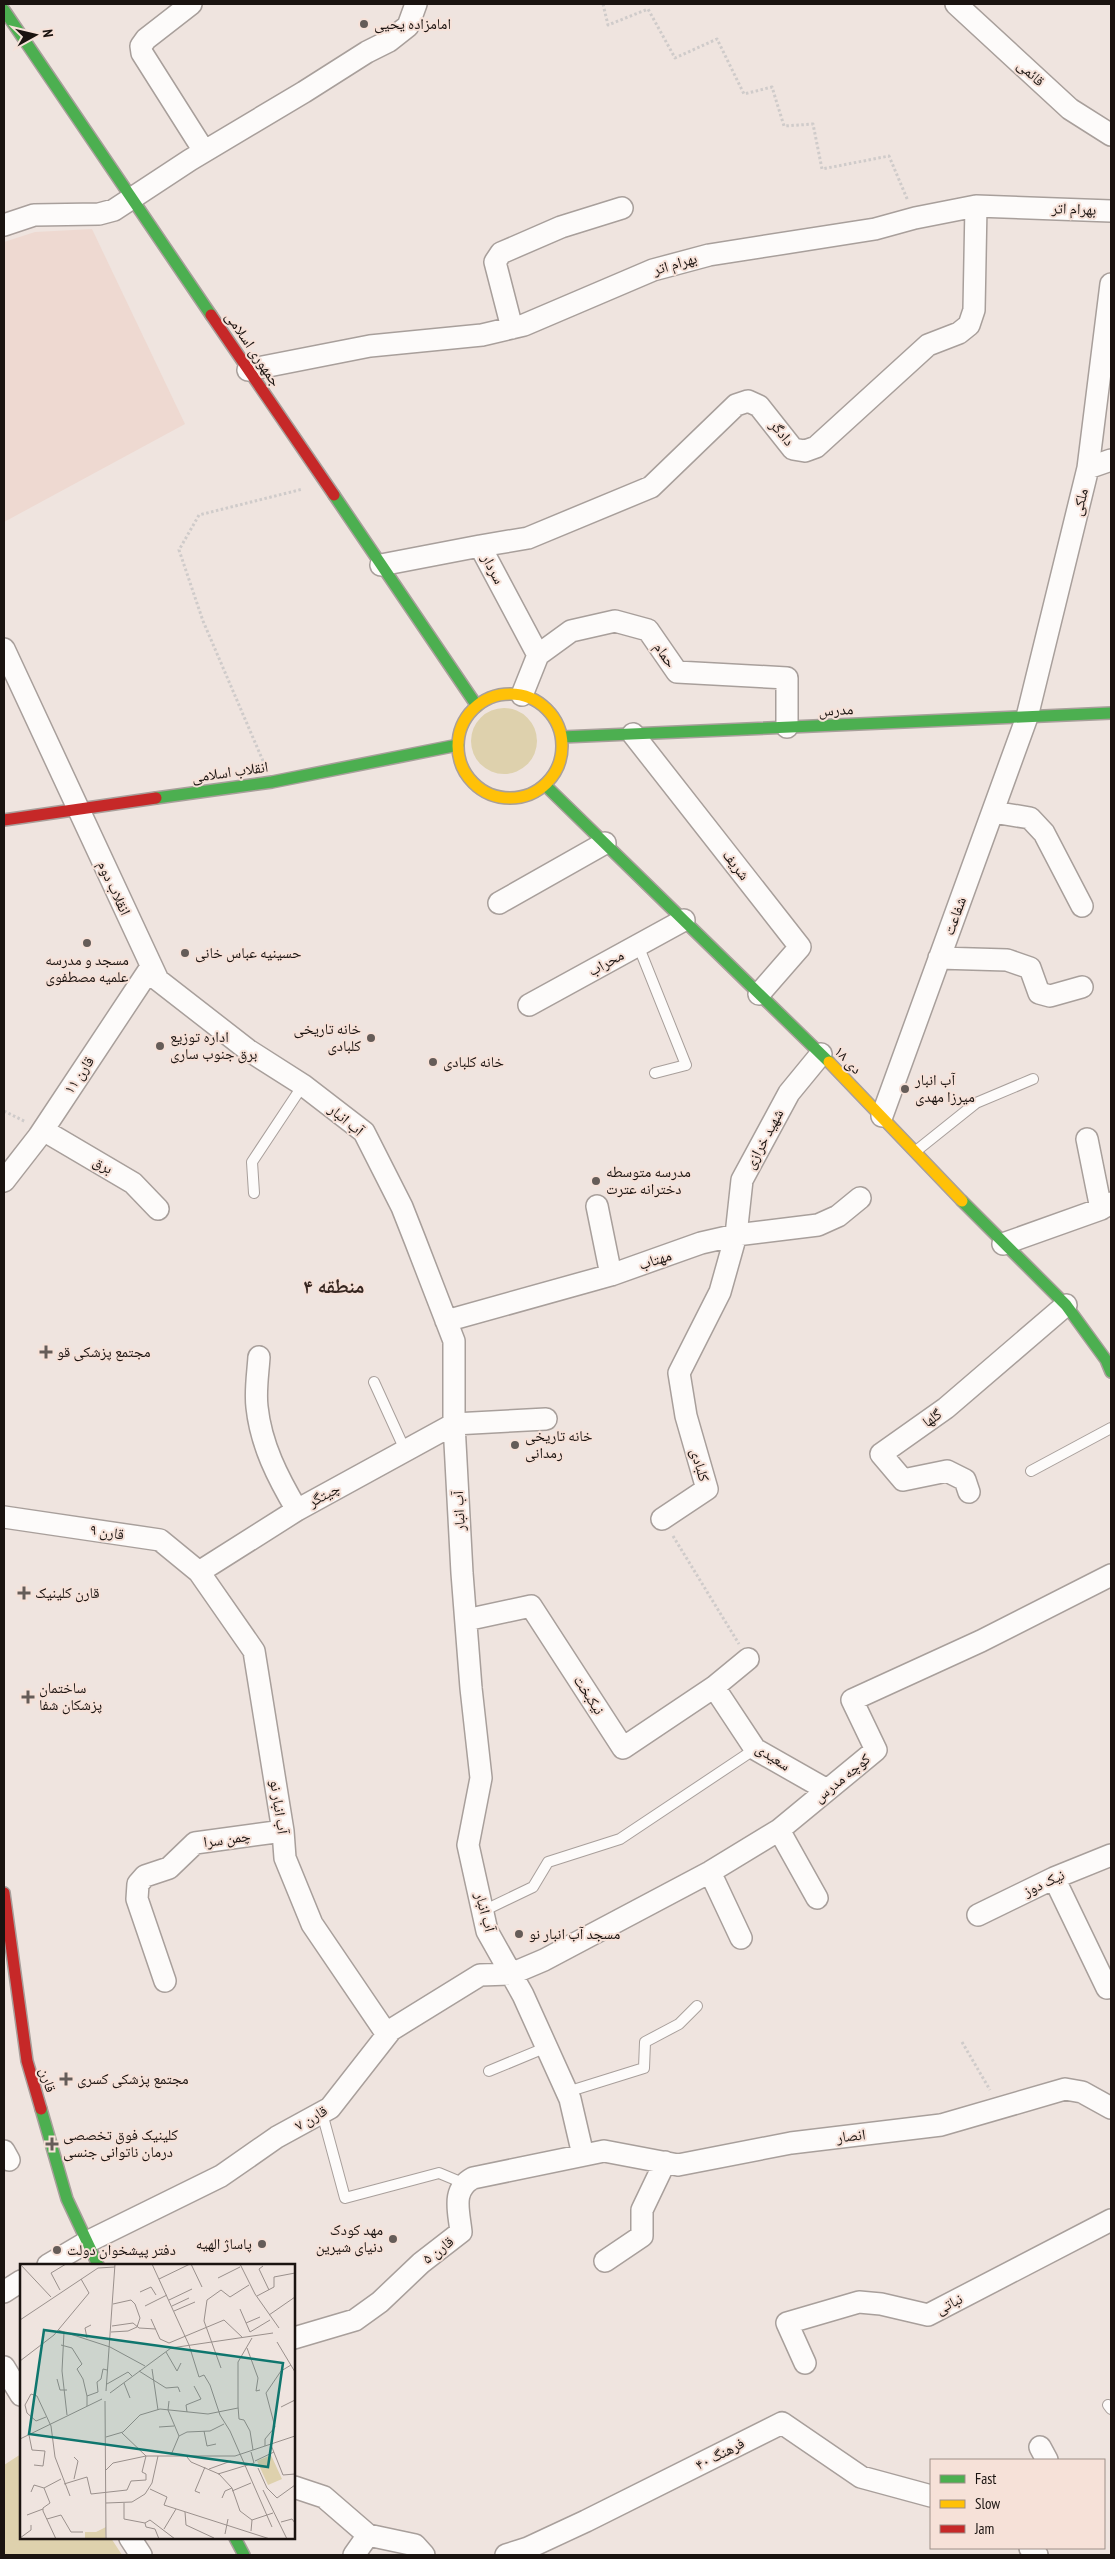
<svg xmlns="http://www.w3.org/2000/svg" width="1115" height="2559" font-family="'PT Sans Narrow','Noto Naskh Arabic',sans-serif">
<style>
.built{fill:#eed9d1}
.green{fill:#ded1ad}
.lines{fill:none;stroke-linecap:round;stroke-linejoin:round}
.lane-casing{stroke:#a89f9b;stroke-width:12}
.street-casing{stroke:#a89f9b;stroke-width:24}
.fast-casing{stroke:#a89f9b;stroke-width:14}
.slow-casing{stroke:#a89f9b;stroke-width:14}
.jam-casing{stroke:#a89f9b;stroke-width:14}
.path{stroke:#cfcbca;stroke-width:3;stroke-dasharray:2.5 2.5;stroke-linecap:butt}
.lane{stroke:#fdfbfa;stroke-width:10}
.street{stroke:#fdfbfa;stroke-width:21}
.fast{stroke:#4caf50;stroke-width:11}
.slow{stroke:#ffc107;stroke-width:11}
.jam{stroke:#c62828;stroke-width:11}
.poi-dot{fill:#655c58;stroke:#f6e1d8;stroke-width:2}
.labels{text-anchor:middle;stroke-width:4;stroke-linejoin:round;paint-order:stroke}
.poi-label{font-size:15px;fill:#1a1310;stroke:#f6e1d8;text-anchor:start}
.street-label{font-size:15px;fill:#1a1310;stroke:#f6e1d8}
.district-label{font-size:20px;font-weight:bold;fill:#362620;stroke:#f6e1d8}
.inset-road{fill:none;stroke:#9a908c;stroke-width:1}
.view{fill:#0f766e;fill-opacity:0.15;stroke:#0f766e;stroke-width:2.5}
.inset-edge{fill:none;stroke:#1a1310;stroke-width:2.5}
</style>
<rect width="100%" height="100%" fill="#efe4df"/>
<path class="built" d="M92 229 185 424 4 522V242L35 232Z"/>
<path class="green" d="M471 741a33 33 0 1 1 66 0a33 33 0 1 1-66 0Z
M21 2454V2538H111L122 2555H4V2465Z"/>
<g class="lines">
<g class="lane-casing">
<path id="lane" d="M638 945 686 1065 655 1073
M916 1151 976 1103 1033 1079
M254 1193 252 1162 303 1085
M374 1382 405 1450
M1031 1471 1111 1428
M483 1911 533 1887 548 1862 620 1839 755 1749
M489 2071 547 2047
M567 2092 644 2068 645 2042 679 2024 697 2006
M322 2113 345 2198 439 2173 463 2183
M1108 2405 1111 2409"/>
</g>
<g class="street-casing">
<path id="street" d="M191 4 146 39 141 46 142 53 204 151
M956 4 1070 109 1111 135
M4 225 34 215 99 214 114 210 190 160 304 92 367 52 389 41 408 26 416 4
M512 328 495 262 501 253 561 227 622 208
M248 370 370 346 482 335 524 325 653 270 709 255 875 229 915 218 976 206 1111 211
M1088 468 1111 460
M480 546 528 538 651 487 736 405 748 401 759 406 793 449 805 451 816 447 928 345 959 333 969 325 974 310 976 206
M381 565 480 546 538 655
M4 649 158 980 248 1050 303 1085 364 1132 402 1207 415 1240 454 1341V1424L462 1573 471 1688 481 1778 468 1845 487 1931 523 1995 570 2099 583 2155
M538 655 571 631 615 621 648 630 677 672 787 678V727
M522 695 538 655
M633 734 800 947 759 994
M993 812 1030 818 1044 833 1082 906
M499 903 605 843
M939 958 1007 960 1030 968 1039 993 1050 996 1082 987
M529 1005 684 920
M882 1116 1027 717 1088 468 1111 284
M43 1130 133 1183 158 1209
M1087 1139 1101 1209 1111 1203
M4 1181 39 1136 151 967
M597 1206 611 1275
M1003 1244 1101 1209
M446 1321 611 1275 701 1243 736 1235 818 1225 838 1216 860 1198
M259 1357C258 1373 255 1391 257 1407 261 1445 278 1478 297 1510
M969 1492 965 1480 947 1471 903 1480 881 1454 946 1408 1066 1305
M4 1517 160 1540 199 1572 254 1651 283 1831 285 1858 312 1924 386 2033
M662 1519 707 1489 686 1416 679 1373 720 1292 736 1235 742 1180 789 1093 821 1054
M199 1572 297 1510 454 1424 546 1419
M466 1620 531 1606 623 1748 714 1687 748 1659
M714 1687 755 1749 827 1790
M779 1830 817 1898
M710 1872 741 1938
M1054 1878 1107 1988
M978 1915 1054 1878 1111 1855
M165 1981 137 1899 138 1884 145 1876 169 1868 195 1843 283 1831
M4 2151 9 2160
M605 2261 642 2236V2210L665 2162
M48 2265 87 2242 221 2176 277 2137 330 2108 391 2030 480 1975 511 1974 544 1960 710 1872 779 1830 876 1750 852 1700 981 1641 1111 1575
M4 2292 21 2281
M294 2338 355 2320 380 2302 421 2263 461 2232C459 2211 451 2190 473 2178L604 2151 678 2165 791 2143 941 2125 1065 2089 1082 2092 1111 2108
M805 2363 787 2323 859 2302 881 2304 928 2315 1111 2220
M4 2367 21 2395
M1040 2447 1047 2460
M294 2487 324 2497 368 2535 415 2545 424 2555
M130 2538 141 2555
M1030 2548 1037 2555
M354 2555 368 2535
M506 2555 528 2548 586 2521 782 2423 861 2477 931 2496"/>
</g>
<g class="fast-casing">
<path id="fast" d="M4 10 211 315
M334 495 477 706
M562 737 1111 713
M545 785 829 1062
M156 798 272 782 458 745
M962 1201 1066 1305 1106 1360 1111 1372
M41 2109 67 2199 98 2265
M235 2538 244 2555"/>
</g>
<g class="slow-casing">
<path id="slow" d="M458 746a52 52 0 1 1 104 0a52 52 0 1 1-104 0Z
M829 1062 962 1201"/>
</g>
<g class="jam-casing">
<path id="jam" d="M211 315 334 495
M4 820 156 798
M4 1893 27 2061 41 2109"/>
</g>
<path class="path" d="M603 4 608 25 648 9 675 58 717 39 744 94 772 87 784 126 813 124 822 169 889 156 908 201
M263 761 203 621 179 550 199 515 303 489
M4 1111 26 1122
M673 1536 739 1644
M962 2042 990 2090"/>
<use href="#lane" class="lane"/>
<use href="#street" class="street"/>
<use href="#fast" class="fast"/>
<use href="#slow" class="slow"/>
<use href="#jam" class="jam"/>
</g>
<g class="poi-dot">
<circle cx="364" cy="24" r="5"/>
<circle cx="87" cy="943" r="5"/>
<circle cx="185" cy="953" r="5"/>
<circle cx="371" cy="1038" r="5"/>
<circle cx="160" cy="1046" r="5"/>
<circle cx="433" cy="1062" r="5"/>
<circle cx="905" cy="1089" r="5"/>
<circle cx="596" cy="1181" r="5"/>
<path d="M43.5 1344.5h5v5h5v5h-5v5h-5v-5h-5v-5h5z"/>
<circle cx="515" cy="1445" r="5"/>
<path d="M21.5 1585.5h5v5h5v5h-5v5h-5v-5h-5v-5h5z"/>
<path d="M25.5 1689.5h5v5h5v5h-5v5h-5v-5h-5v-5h5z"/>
<circle cx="519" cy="1934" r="5"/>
<path d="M63.5 2071.5h5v5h5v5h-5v5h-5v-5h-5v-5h5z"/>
<path d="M49.5 2136.5h5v5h5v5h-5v5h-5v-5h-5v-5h5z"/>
<circle cx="393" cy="2239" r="5"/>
<circle cx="262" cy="2244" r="5"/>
<circle cx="57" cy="2250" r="5"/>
</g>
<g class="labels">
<g class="poi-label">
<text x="374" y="29">امامزاده یحیی</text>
<text x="195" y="958">حسینیه عباس خانی</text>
<text x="87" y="965" text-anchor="middle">مسجد و مدرسه<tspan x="87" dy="17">علمیه مصطفوی</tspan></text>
<text x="361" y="1034" text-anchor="end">خانه تاریخی<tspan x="361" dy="17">کلبادی</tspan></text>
<text x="170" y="1042">اداره توزیع<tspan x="170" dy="17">برق جنوب ساری</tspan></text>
<text x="443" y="1067">خانه کلبادی</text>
<text x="915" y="1085">آب انبار<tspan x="915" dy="17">میرزا مهدی</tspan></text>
<text x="606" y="1177">مدرسه متوسطه<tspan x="606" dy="17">دخترانه عترت</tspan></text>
<text x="57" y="1357">مجتمع پزشکی قو</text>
<text x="525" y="1441">خانه تاریخی<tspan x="525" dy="17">رمدانی</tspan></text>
<text x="35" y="1598">قارن کلینیک</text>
<text x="39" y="1693">ساختمان<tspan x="39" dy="17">پزشکان شفا</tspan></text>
<text x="529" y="1939">مسجد آب انبار نو</text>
<text x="77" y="2084">مجتمع پزشکی کسری</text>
<text x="63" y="2140">کلینیک فوق تخصصی<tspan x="63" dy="17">درمان ناتوانی جنسی</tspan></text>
<text x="383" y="2235" text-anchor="end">مهد کودک<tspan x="383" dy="17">دنیای شیرین</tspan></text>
<text x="252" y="2249" text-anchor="end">پاساژ الهیه</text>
<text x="67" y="2255">دفتر پیشخوان دولت</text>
</g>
<g class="street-label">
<text transform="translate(1031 73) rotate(43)" y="5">قائمی</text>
<text transform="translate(1074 209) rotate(2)" y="5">بهرام اتر</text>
<text transform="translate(675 264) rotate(-16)" y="5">بهرام اتر</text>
<text transform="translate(253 349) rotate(56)" y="5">جمهوری اسلامی</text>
<text transform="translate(782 433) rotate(50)" y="5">دادگر</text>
<text transform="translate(1080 502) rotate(-76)" y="5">ملکی</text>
<text transform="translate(493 569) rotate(62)" y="5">سردار</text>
<text transform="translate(665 655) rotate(56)" y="5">حمام</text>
<text transform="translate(836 710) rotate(-3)" y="5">مدرس</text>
<text transform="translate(230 772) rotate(-8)" y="5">انقلاب اسلامی</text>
<text transform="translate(736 865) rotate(52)" y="5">شریف</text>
<text transform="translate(114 888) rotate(65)" y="5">انقلاب دوم</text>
<text transform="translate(955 916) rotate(-70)" y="5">شفاعت</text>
<text transform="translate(606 963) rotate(-29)" y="5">محراب</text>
<text transform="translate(848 1060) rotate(46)" y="5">۱۸ دی</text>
<text transform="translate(79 1075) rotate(-56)" y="5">قارن ۱۱</text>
<text transform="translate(346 1120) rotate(40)" y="5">آب انبار</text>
<text transform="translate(764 1139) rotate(-62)" y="5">شهید خرازی</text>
<text transform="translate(103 1165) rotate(30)" y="5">برق</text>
<text transform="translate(655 1260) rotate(-18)" y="5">مهتاب</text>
<text transform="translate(932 1418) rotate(-35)" y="5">گلها</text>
<text transform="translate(700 1465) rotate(74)" y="5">کلبادی</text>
<text transform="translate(324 1495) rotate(-29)" y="5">چیتگر</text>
<text transform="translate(459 1511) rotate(-93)" y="5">آب انبار</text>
<text transform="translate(107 1532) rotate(9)" y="5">قارن ٩</text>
<text transform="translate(589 1695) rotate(57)" y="5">نیکبخت</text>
<text transform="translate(773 1757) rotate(33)" y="5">سعیدی</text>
<text transform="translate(842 1778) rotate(-39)" y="5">کوچه مدرس</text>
<text transform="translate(279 1807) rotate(82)" y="5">آب انبار نو</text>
<text transform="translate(227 1839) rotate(-8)" y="5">چمن سرا</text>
<text transform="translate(1044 1883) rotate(-25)" y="5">نیک دوز</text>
<text transform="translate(485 1912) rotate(75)" y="5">آب انبار</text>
<text transform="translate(48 2080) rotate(74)" y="5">قارن</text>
<text transform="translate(311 2118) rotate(-30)" y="5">قارن ٧</text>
<text transform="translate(851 2136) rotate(-7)" y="5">انصار</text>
<text transform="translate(438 2250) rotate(-37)" y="5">قارن ۵</text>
<text transform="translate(949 2304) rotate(-27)" y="5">نباتی</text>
<text transform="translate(720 2454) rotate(-27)" y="5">فرهنگ ۴۰</text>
</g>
<g class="district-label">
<text x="334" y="1293">منطقه ۴</text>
</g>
</g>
<g transform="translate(20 2264)">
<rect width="275" height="275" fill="#efe4df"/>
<path d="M251 191 262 215 248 221 237 197ZM86 263 85 275H65V268H76Z" fill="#ded1ad"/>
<path class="inset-road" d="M0 0 31 33M132 0 169 81M171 0 182 23M220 0 235 30 259 64M243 2 239 5 249 26M198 14 220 3M139 15 170 0M40 26 31 9 46 0M120 28 131 23 136 31M237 32 254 23V13L275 9M149 36 172 25M93 40 111 36 115 40 120 54 117 63M125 42 147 31M152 42 169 34M220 45 230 68 250 56M154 47 175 38M249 51 275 33M131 55 140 75 149 79M0 56 78 4 95 3M226 59 240 53M92 62 113 59 119 64 136 65M38 66 90 83 125 102M44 68 42 107 47 151M91 68 108 67 117 63M67 74 65 64 71 61M232 74 218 98V142L219 155 224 156 230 167 233 186M257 78 275 108M149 79 204 56 223 74M41 81 52 84 62 100 57 105 63 115 67 132M169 81 179 113 184 111 190 121 200 151 210 167 252 263M227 84 238 114 236 127 240 126M146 88 157 107 161 99M0 97 34 71 69 29 61 15M201 104 184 57 187 36 201 26 210 33 229 21M132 105 138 146M119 107 146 124 158 123 160 128M37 115 40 126H47M104 119 110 134M87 120 108 108 112 112M86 127 95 0M78 128 77 118 81 115 83 105 87 106M90 129 151 84 253 69M85 137 86 275M149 137 148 146 159 172M67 142V132L78 128M261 143 275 136M167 148 166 141 181 135 174 122M26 153 16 157 7 149 5 141 11 130 17 132 31 162 35 193 50 232M139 163 154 162M184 167 187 182 196 180M102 169 126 192 122 208 126 210V216M9 171 12 186 25 187 23 202 14 201M86 173 103 168 120 151 140 145 188 150 218 144M0 175 82 135M251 181 263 211 275 210M245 182V175L255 163 246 129 261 107 271 101M151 191 159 172 167 168 190 167 204 160M54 193 58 197 54 215M167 193 171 198 199 210 212 224 220 247 232 256M235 197 254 188M238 204 247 224 257 234 275 221M189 205 211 197M86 206 93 199 126 192H215L275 172M198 210 234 199 231 188M44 220 67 213 71 230 107 226 111 217 126 216M24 224 30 239 23 244V247L36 275M24 224 41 215M130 225 147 233 144 241 250 275M243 226 267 275M212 227 231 219M11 228 14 221 24 224M180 229 175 227 185 203M202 234 205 227 212 224M86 239 112 238 125 230 132 219 138 192M104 239V255L125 259 130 256 155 275M165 248 166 261 194 274M7 251 23 245M27 255 41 251 51 268H63M261 258 272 255 275 259M125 259 126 263 135 265 139 275M144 265 156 245M231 267 232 256 253 249M205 270 208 255M0 274 11 266V261"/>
<path class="view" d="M24 66 263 99 248 203 9 170Z"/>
<rect width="275" height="275" class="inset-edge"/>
</g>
<rect width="1115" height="2559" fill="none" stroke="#1a1310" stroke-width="10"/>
<rect x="930" y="2459" width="175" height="90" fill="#f6e1d8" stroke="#9e8f88"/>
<rect x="940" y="2475" width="25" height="8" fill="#4caf50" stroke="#9e8f88"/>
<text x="975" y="2484" font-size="15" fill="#1a1310">Fast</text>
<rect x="940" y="2500" width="25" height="8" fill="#ffc107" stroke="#9e8f88"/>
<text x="975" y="2509" font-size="15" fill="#1a1310">Slow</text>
<rect x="940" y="2525" width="25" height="8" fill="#c62828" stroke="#9e8f88"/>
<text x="975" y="2534" font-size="15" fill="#1a1310">Jam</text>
<g transform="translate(35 35) rotate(82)" stroke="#f6e1d8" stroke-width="4" paint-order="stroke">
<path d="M0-4L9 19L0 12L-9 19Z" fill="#1a1310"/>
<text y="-8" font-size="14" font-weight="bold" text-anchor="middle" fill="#1a1310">N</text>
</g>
</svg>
